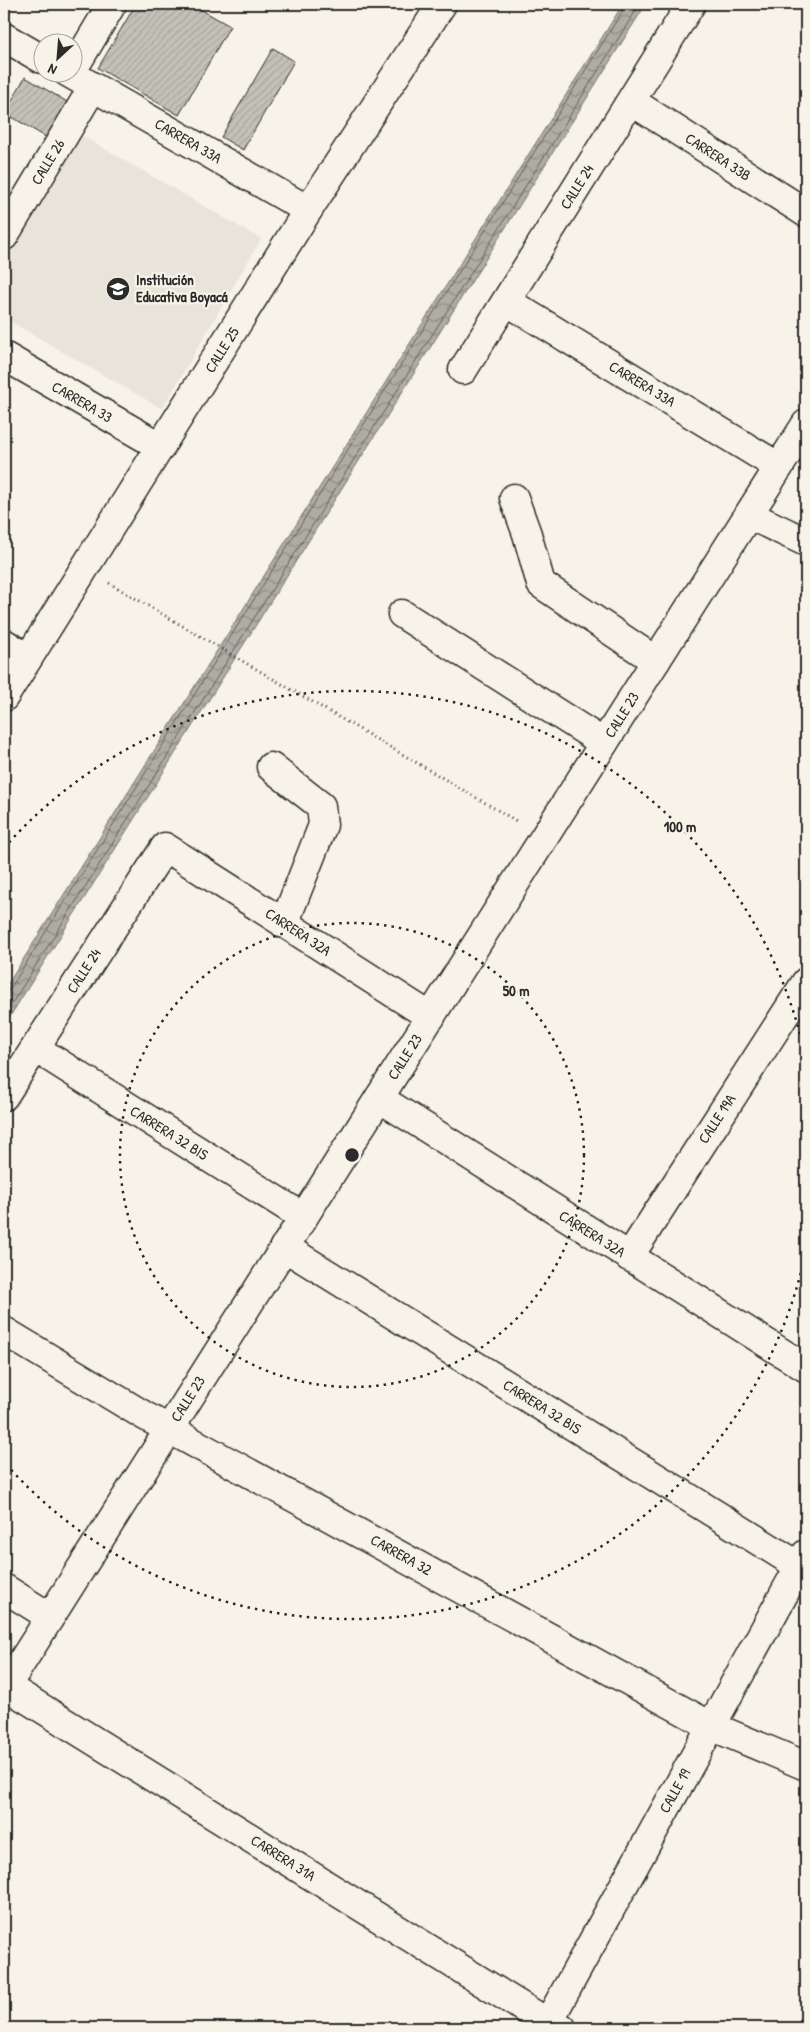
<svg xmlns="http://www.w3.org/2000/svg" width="810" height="2032" font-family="'Patrick Hand',sans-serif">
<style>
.built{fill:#e8e4da}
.water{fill:url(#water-waves);stroke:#7a7874}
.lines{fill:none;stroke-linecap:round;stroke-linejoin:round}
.shore{stroke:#605f5b;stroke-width:1}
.building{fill:url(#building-hatch);stroke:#2b2b2b}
.minor-casing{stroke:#2b2b2b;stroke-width:31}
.major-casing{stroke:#2b2b2b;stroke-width:31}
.path{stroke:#2b2b2b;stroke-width:3;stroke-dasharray:1 4;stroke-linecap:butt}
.minor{stroke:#f7f3e8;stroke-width:28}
.major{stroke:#f7f3e8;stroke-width:28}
.ring{fill:none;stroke:#2b2b2b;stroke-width:2.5;stroke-dasharray:2.5 5}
.labels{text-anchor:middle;stroke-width:4.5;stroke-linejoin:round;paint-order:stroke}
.street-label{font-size:15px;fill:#2b2b2b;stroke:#f7f3e8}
.poi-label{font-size:15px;font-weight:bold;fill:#2b2b2b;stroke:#f7f3e8;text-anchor:start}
.centre{fill:#2b2b2b;stroke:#f7f3e8;stroke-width:2.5}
.ring-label{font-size:15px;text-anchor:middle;font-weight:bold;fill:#2b2b2b;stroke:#f7f3e8;stroke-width:4.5;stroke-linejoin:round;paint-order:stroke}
</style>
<defs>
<pattern id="water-waves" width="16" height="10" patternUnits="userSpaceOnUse" patternTransform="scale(1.25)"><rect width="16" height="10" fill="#afaca4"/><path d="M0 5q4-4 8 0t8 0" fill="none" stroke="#8f8c86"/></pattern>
<pattern id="building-hatch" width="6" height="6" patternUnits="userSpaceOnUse" patternTransform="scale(1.25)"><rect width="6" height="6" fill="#c4c1b9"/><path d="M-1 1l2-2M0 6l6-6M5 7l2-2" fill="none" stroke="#a9a69f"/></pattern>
</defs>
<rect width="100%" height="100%" fill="#f7f3e8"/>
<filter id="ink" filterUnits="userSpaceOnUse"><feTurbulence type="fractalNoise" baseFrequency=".02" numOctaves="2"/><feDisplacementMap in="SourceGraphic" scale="10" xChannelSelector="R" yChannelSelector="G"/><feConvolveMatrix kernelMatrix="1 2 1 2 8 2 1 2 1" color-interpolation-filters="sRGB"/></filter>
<g filter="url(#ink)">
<path class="built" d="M77 133 261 239 162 409 4 318V259Z"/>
<path class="water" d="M623 4H646L4 1026V990Z"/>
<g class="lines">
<path class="shore" d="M4 992 10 989 627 4
M4 1016 640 4"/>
</g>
<path class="building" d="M136 4H191L230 26 179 115 98 68Z
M273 48 294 61 243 150 221 137Z
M25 77 69 103 49 139 5 113Z"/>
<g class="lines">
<g class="minor-casing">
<path id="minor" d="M4 37 42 59
M72 71 112 4
M67 72 308 210
M631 101 806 213
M4 236 93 87
M506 301 779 467
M4 356 161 447
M463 370 691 4
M514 498 527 534 541 584 656 661
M749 515 806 542
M402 614 604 743
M4 643 28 658
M271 767 321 806 323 825 284 924
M35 1048 303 1217
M4 1096 165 847 431 1017
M379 1098 806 1368
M284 1247 799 1566
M629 1257 806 982
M4 1331 145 1416 711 1726 806 1766
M4 1588 50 1617
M6 1686 548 2023 562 2028
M545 2028 806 1554"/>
</g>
<g class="major-casing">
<path id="major" d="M4 697 308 210 442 4
M4 1690 806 424"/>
</g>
<path class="path" d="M109 583 518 822"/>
<use href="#minor" class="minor"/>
<use href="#major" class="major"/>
</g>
</g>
<g class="ring">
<circle cx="352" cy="1155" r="232"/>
<path d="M806 1251A464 464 0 0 1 4 1462M4 848A464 464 0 0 1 806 1059"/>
</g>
<defs>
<g id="school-disc" transform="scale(1.25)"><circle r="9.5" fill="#2b2b2b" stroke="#f7f3e8"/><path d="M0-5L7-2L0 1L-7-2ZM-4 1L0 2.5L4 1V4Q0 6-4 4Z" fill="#fff"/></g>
</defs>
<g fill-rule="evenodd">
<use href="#school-disc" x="118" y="289"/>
</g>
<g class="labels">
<g class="street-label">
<text transform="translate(188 141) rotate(30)" y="5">CARRERA 33A</text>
<text transform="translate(718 157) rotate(33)" y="5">CARRERA 33B</text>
<text transform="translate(48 162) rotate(-59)" y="5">CALLE 26</text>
<text transform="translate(577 187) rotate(-58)" y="5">CALLE 24</text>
<text transform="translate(222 350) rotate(-58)" y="5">CALLE 25</text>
<text transform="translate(642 384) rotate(31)" y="5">CARRERA 33A</text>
<text transform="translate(82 402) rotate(30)" y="5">CARRERA 33</text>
<text transform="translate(622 715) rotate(-58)" y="5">CALLE 23</text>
<text transform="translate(298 932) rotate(33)" y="5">CARRERA 32A</text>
<text transform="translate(84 971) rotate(-57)" y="5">CALLE 24</text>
<text transform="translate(405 1057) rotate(-58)" y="5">CALLE 23</text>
<text transform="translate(717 1119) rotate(-57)" y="5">CALLE 19A</text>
<text transform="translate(169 1133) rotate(32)" y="5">CARRERA 32 BIS</text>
<text transform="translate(592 1234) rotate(32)" y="5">CARRERA 32A</text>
<text transform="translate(188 1399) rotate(-58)" y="5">CALLE 23</text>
<text transform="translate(542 1407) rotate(32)" y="5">CARRERA 32 BIS</text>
<text transform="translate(401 1555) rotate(29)" y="5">CARRERA 32</text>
<text transform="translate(675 1791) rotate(-61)" y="5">CALLE 19</text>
<text transform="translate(283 1858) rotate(32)" y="5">CARRERA 31A</text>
</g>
<g class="poi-label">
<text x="136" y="285">Institución<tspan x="136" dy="17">Educativa Boyacá</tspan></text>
</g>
</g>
<circle cx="352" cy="1155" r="8" class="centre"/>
<g class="ring-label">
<text x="680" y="832">100 m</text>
<text x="516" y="996">50 m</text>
</g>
<rect width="810" height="2032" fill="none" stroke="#f7f3e8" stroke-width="20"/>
<rect x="10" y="10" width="790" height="2012" fill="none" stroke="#2b2b2b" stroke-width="2" filter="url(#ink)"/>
<g transform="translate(58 58) rotate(206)"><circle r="24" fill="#f7f3e8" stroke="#a5a39c"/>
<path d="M0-4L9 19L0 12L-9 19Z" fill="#2b2b2b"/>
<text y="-8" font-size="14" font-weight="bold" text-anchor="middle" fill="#2b2b2b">N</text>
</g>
</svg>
